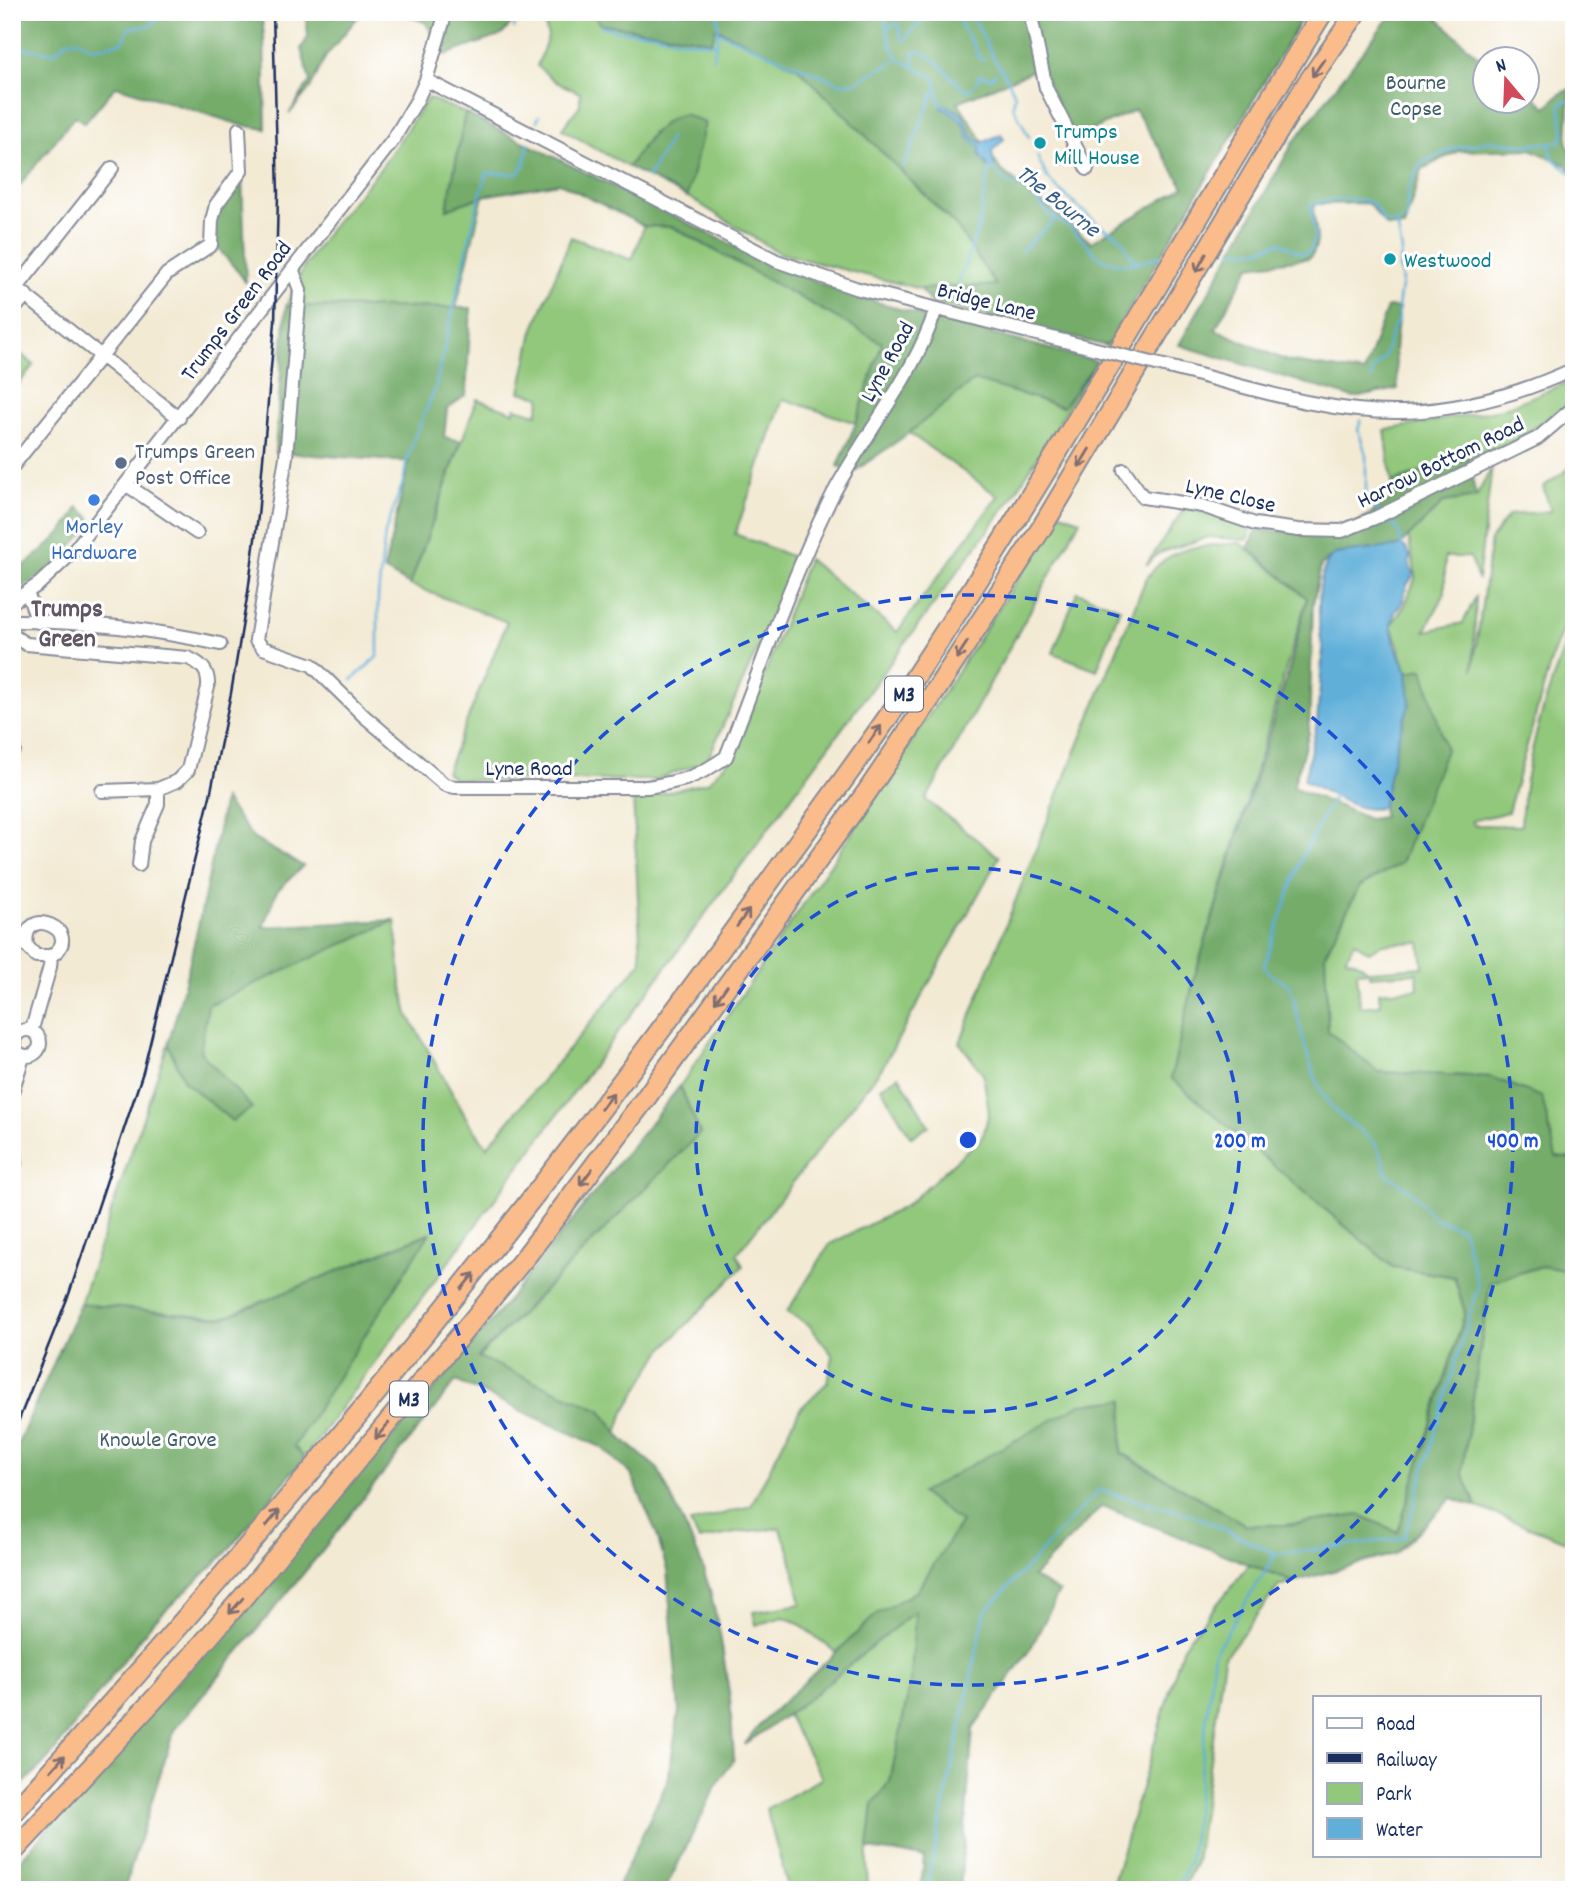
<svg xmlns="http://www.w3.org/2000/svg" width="1586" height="1902" font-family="Dekko,sans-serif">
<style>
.green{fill:#92c87b;stroke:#567c6c;stroke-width:2;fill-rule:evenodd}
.forest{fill:#75ac6b;stroke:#486e64;stroke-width:2;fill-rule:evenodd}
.water{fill:#5fafd9;stroke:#3d6f9c;stroke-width:2}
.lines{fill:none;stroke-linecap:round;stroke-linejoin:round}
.stream{stroke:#5fafd9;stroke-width:2.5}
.minor-casing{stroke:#878c99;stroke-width:16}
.highway-casing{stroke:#878c99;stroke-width:23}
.minor{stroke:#fff;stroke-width:12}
.highway{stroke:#fabc8b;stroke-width:19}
.rail{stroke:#1b2f5e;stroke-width:2.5}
.minor-bridge-casing{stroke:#878c99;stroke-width:16;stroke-linecap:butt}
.minor-bridge{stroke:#fff;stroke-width:12}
.oneway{stroke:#7f6e72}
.ring{fill:none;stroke:#1d4ed8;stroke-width:3.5;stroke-dasharray:12 9}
.culture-dot{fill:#0f9aa8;stroke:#fff;stroke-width:2.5}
.service-dot{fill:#5c6f8a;stroke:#fff;stroke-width:2.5}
.shop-dot{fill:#3f7fe0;stroke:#fff;stroke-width:2.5}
.labels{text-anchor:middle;stroke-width:6;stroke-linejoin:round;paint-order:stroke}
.shield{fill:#fff;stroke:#5f6d8e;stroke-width:2}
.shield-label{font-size:21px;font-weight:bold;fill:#1b2f5e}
.park-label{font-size:23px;fill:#3f5d67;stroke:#fff}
.culture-label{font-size:23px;fill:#0d838f;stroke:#fff;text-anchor:start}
.street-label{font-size:23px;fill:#1b2f5e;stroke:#fff}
.service-label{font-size:23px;fill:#4e5e75;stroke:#fff;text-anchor:start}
.shop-label{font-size:23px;fill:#366cbe;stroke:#fff}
.water-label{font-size:24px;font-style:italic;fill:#335c89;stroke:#fff}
.quarter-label{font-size:26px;font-weight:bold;fill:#615664;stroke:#fff}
.centre{fill:#1d4ed8;stroke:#fff;stroke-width:3.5}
.ring-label{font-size:21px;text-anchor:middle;font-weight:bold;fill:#1d4ed8;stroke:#fff;stroke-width:6;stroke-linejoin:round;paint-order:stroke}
</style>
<rect width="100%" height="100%" fill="#fff"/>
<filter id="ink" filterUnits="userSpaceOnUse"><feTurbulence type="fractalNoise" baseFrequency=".0143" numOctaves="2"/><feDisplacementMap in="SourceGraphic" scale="14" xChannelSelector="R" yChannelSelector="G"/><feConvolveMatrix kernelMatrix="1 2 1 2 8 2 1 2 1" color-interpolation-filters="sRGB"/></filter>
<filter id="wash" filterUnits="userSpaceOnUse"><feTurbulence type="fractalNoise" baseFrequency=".00686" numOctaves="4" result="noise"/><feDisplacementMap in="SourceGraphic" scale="28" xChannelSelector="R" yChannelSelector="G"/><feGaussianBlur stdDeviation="1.57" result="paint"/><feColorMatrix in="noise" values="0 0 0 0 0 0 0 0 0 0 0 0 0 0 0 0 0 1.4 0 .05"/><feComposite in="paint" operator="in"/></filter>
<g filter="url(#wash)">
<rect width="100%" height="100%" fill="#f3ead4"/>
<path class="green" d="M542 12H591L601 24 712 41 715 28 797 67 957 227 997 286 920 289 779 253 687 196 704 123 652 133 628 167 562 129 580 105V93L556 82 537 66 548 37Z
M428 98 465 113 447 209 483 196 456 308 286 306 302 270 329 230 380 169Z
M644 226 672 227 883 343 856 423 783 399 735 534 798 559 707 761 655 780H456L446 772 507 622 410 585 477 399 514 412 515 408 537 414 541 397 520 392 533 331 571 237 632 260Z
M12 347 34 365 12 392Z
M1097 361 1012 498 304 1458 294 1446 429 1233 223 1318 80 1304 168 1044 184 1081 252 1108 200 1052 208 1005 395 920 401 983 408 1015 467 1119 487 1147 641 962 633 794 656 795 708 782 734 755 808 559 897 632 998 496 909 433 974 380 1063 406Z
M1566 383 1569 404 1508 445 1392 482 1385 430 1502 409Z
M1574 465V600L1553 654 1508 812 1472 821 1474 825 1521 826C1524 756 1550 685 1574 619V1159L1556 1158 1491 1077 1378 1072 1328 1031 1325 954 1359 887 1401 863 1423 670 1407 672 1391 625 1405 605 1416 576 1408 536 1444 502 1476 497 1492 467 1478 580 1470 557H1445V593L1425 631 1463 623 1476 596 1473 670 1491 539 1509 515 1551 511 1543 487ZM1354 942 1369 952 1382 944 1420 942 1423 967 1369 971 1357 962 1346 959ZM1369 971V976L1417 973 1418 989 1379 992 1380 1005 1360 1007 1357 972Z
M1186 506 1253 527 1247 540 1208 537 1159 553 1146 565Z
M1061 513 1080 520 926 800 999 857 882 1068 737 1254 743 1266 661 1351 624 1412 617 1433 601 1410 478 1358 700 1133 680 1086 849 837Z
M1240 543 1307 598 1194 979 1171 1078 1393 1267 1454 1277 1465 1313 1398 1533 1360 1515 1287 1525H1246L1121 1452 1123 1400 921 1493 961 1522 917 1591 878 1613 837 1653 796 1622 783 1617 756 1625 753 1612 801 1604 790 1553 780 1528 741 1532 699 1540 690 1523 751 1506 800 1409 828 1382 833 1356 809 1325 787 1312 830 1244 906 1206 983 1136 989 1112 983 1074 960 1043 1025 876 1145 581C1170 543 1200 547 1240 543Z
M1077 592 1120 608 1097 670 1053 653Z
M899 1076 929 1126 911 1137 881 1087Z
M1542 1266 1574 1272V1544L1477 1507 1462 1473 1490 1282Z
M1249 1565 1293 1582 1279 1586 1224 1658 1196 1862 1182 1890H1111L1183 1646Z
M916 1610 911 1679 890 1782 873 1804 868 1849 867 1890H789L766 1809 822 1778 787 1715Z"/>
<path class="forest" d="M12 12H261L264 35 266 129 241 125 116 86 85 123 75 116 12 195Z
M306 12H362L326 56 311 87 289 114 310 81 301 49 308 37Z
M397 12H520L502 35 445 55 425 22Z
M591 12H1306L1107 346 930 302 920 289 996 285 957 227 797 67 716 28 712 41 601 24ZM1039 68 1075 138 1135 110 1184 187 1091 242 1000 169 958 102Z
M1393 12H1431L1484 62V102H1526L1527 90 1546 107 1560 94 1570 89 1567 144 1574 157V173L1566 165 1531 149 1458 151 1422 169 1404 227 1386 226 1371 206 1366 203 1316 204 1313 208C1314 224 1323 245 1309 258L1250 266 1215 329 1287 361 1364 373 1387 307 1399 308 1395 350 1398 389 1354 398 1179 345 1293 143Z
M465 113 777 267 853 295 933 319 1097 361 1063 407 974 380 909 433 852 473 838 466 856 423 882 343 673 227 644 226 560 183 483 196 447 209Z
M684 114 705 123 687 197 628 167C643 147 658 119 684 114Z
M242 179 246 283C239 271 230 263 222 253 203 226 226 199 242 179Z
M286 306 471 308 466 395 447 409 444 437 461 441 410 585 384 570 409 462 275 452Z
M1468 457 1476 497 1444 502 1399 546 1335 554 1321 565 1313 604 1309 733 1293 787 1369 819 1383 817 1382 807 1399 734 1410 703 1407 672 1423 669 1446 750 1401 863 1359 887 1325 954 1328 1031 1378 1072 1491 1077 1542 1097 1556 1157 1574 1159V1272L1542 1266 1490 1282 1462 1472 1477 1507 1452 1498 1395 1554 1293 1582 1102 1506 1033 1577 1059 1592 1031 1648 973 1729 960 1890H921L924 1857 868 1849 873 1804 890 1782 911 1679 915 1611 806 1701 744 1745 761 1723 878 1613 917 1591 961 1522 921 1493 1081 1404 1124 1400 1121 1453 1246 1525H1287L1360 1515 1398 1532 1465 1313 1455 1277 1393 1267 1171 1078 1194 979 1290 666 1307 598 1248 548 1257 530 1338 535 1394 498 1392 482Z
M78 507 90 517 91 526 45 573 15 591 12 588V575C33 559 68 532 78 507Z
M224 799 254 839 303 866 277 891 263 927 395 920 208 1005 200 1052 252 1108 232 1121 184 1081 168 1044C192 963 208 881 224 799Z
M680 1086 700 1133 478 1357 601 1410 622 1439 658 1469 698 1554 710 1590 720 1634 730 1698 734 1759 716 1786 665 1890H616L668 1780 679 1711 667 1570 656 1532 631 1474 601 1447 456 1381 317 1557 174 1730 124 1890H12V1869L460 1360Z
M430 1233 294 1446 304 1458 225 1554 152 1623 50 1757 12 1795V1457L80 1304 223 1318Z"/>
<path class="water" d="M944 104 962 114 972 137 982 143 1001 134 1004 139 992 151 994 166 986 167 987 163 983 161 979 153 981 148 968 138C965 121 958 116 942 108Z
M1399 546 1405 547 1410 556 1409 565 1414 574 1407 585 1402 603 1395 612 1391 625 1395 645 1407 672 1410 703 1399 734 1382 807C1361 816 1324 790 1304 780L1317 723 1323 649C1317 629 1315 565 1335 554Z"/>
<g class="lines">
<path class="stream" d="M656 12H662
M670 12H677
M718 12V32L841 84 855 82 899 59 935 78 940 104 945 106
M883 12 891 46 899 58
M955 12C961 29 974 42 980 59H984
M971 12 994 59 1007 78 1015 95 1013 106 1029 137
M601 26 617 31 652 33 679 40 717 44 718 33
M514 28 519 12
M887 28 896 24 899 26 901 38 905 40 913 29 934 12
M12 54 23 48 54 53 67 41 78 40 94 48 123 42 129 28 149 26 164 12
M713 59 716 46
M914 67 913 54 918 51C939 56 948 78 966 90H971L973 86
M976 83 980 75 991 78 995 74
M537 121 539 116
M1550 144 1552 158 1574 176
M1037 156 1047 177 1056 187 1098 224 1121 238 1131 256 1138 263
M991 166 1007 184 1022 187 1027 191 1055 219 1070 227 1098 256 1107 261 1121 264 1138 263 1160 256
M903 168 935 90
M648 178 671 137
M1397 224 1407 217 1408 191 1419 166 1424 162 1452 149 1482 143 1491 141 1528 145 1559 142 1564 134 1560 106 1564 101 1574 100
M1021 251 1055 220
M1231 251 1258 250 1280 242 1302 254 1311 251 1315 237 1311 206C1318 199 1362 197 1371 203 1377 208 1380 215 1384 222L1397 224
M959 282 979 226 989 171 994 168
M1371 379 1373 370 1384 358 1392 331 1399 318 1398 307 1402 280 1399 268 1402 251 1397 224
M1361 420 1358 430 1366 454V500L1378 511
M1386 518C1397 525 1400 533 1402 546L1399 549
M352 680 378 656V596L385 533 403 482 407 460 415 436 435 389 476 210 487 173 517 174 524 166 529 143
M926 1890 985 1612 1099 1490 1193 1515 1276 1554 1404 1538 1478 1286 1463 1229 1433 1218 1413 1193 1386 1173C1379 1127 1347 1132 1326 1099 1312 1076 1305 1047 1299 1022 1295 1009 1294 996 1289 985L1269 973 1264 966 1302 857 1336 792
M1176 1890 1190 1861 1214 1653 1276 1554"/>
</g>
</g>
<g filter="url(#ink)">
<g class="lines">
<g class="minor-casing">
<path id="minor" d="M1030 12 1046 88 1087 169
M426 80 777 261 855 288 1080 345
M293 271 300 290 286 457 256 640 263 648 312 665 364 716 445 785 455 787H647C683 781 696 778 726 757 760 671 789 583 830 500 862 436 914 378 936 309
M12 285 179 418
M16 289 112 168
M12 312 26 295
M1176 369C1247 387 1328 414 1403 412 1462 410 1520 394 1574 369
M12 467 167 274 211 245 212 220 216 205 241 171 239 129
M1124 470 1143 497 1202 506 1255 524 1298 530 1342 531 1377 517 1538 438 1573 408 1574 390
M127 485 197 533
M27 592 38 622
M12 602 39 584 73 552 393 140 417 100 426 80 446 12
M12 621C82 621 152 629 220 644
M12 635 26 644 188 658C202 664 209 671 208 687L188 770 177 781 158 789 102 791
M12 742 14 750
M139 865 142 841 158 804V789
M32 1029 50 967 51 956C88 931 20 902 27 946L36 956H51
M14 1043a13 13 0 1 1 26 0a13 13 0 1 1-26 0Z
M12 1092 23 1057
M12 1153 16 1161 12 1171"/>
</g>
<g class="highway-casing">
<path id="highway" d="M12 1814C279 1520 530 1214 762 892 810 825 860 759 906 691 1053 470 1183 238 1323 12
M12 1853 161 1692 245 1595 527 1255 645 1099 867 792 938 687 1041 529 1306 85 1357 12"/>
</g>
<use href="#minor" class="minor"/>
<use href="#highway" class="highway"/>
<path class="rail" d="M12 1437 69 1294 143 1072 210 796 231 693 248 592 258 516 275 322 278 194 273 12"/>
<g class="minor-bridge-casing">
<path id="minor-bridge" d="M1080 345 1176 369"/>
</g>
<use href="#minor-bridge" class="minor-bridge"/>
</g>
<defs><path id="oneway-shaft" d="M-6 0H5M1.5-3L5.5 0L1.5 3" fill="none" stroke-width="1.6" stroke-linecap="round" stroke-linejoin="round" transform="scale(1.75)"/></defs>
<g class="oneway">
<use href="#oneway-shaft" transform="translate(1318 68) rotate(125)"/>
<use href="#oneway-shaft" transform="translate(1201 263) rotate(120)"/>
<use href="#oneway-shaft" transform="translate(1084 458) rotate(121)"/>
<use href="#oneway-shaft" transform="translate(962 650) rotate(123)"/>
<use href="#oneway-shaft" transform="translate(875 734) rotate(-54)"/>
<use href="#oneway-shaft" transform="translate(743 918) rotate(-54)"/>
<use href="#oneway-shaft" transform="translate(721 994) rotate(126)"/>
<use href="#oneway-shaft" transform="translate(607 1101) rotate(-53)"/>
<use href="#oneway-shaft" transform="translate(586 1177) rotate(127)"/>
<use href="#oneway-shaft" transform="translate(468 1281) rotate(-51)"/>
<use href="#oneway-shaft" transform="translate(382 1431) rotate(130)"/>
<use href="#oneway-shaft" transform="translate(273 1518) rotate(-50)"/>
<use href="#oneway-shaft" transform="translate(236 1606) rotate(131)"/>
<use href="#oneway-shaft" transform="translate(58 1763) rotate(-48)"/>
</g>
</g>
<g class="ring">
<circle cx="968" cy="1140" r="272"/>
<circle cx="968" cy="1140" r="545"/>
</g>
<g class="culture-dot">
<circle cx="1040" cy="143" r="7"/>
<circle cx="1390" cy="259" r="7"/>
</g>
<circle class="service-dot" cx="121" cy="463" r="7"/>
<circle class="shop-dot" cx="94" cy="500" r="7"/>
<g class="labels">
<g class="shield">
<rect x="885" y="676.5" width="38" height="35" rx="5"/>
<rect x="390" y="1381.5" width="38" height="35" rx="5"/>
</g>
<g class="shield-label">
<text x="904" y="701">M3</text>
<text x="409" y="1406">M3</text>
</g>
<g class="park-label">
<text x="1416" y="89">Bourne<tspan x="1416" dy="26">Copse</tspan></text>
<text x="158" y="1446">Knowle Grove</text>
</g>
<g class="culture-label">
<text x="1054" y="138">Trumps<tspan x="1054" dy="26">Mill House</tspan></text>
<text x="1404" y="267">Westwood</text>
</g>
<g class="street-label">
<text transform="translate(987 300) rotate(14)" y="8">Bridge Lane</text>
<text transform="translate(235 310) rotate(-53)" y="8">Trumps Green Road</text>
<text transform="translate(886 361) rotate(-61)" y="8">Lyne Road</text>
<text transform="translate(1440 461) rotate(-26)" y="8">Harrow Bottom Road</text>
<text transform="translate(1231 494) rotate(13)" y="8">Lyne Close</text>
<text x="529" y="775">Lyne Road</text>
</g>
<g class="service-label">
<text x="135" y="458">Trumps Green<tspan x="135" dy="26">Post Office</tspan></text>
</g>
<g class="shop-label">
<text x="94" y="533">Morley<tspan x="94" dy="26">Hardware</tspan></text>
</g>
<g class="water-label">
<text transform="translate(1059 200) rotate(39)" y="8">The Bourne</text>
</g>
<g class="quarter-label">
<text x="67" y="616">Trumps<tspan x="67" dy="30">Green</tspan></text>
</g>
</g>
<circle cx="968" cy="1140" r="10" class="centre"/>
<g class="ring-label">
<text x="1240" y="1147">200 m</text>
<text x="1513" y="1147">400 m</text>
</g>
<rect width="1586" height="1902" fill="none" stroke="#fff" stroke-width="42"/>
<rect x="1313" y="1696" width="228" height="161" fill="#ffffff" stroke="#a4acbf" stroke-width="2"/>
<rect x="1327" y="1718" width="35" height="10" fill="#ffffff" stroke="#a4acbf" stroke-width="2"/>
<text x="1376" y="1730" font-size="21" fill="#1b2f5e">Road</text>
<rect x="1327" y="1753" width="35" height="10" fill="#1b2f5e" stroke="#a4acbf" stroke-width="2"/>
<text x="1376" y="1766" font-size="21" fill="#1b2f5e">Railway</text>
<rect x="1327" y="1783" width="35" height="21" fill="#92c87b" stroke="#a4acbf" stroke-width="2"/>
<text x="1376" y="1800" font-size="21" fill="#1b2f5e">Park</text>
<rect x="1327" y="1818" width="35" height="21" fill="#5fafd9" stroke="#a4acbf" stroke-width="2"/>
<text x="1376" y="1836" font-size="21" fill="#1b2f5e">Water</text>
<g transform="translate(1506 80) rotate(341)"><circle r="33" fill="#ffffff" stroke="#a4acbf" stroke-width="2"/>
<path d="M0-5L12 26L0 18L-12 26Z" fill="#d1495b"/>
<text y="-10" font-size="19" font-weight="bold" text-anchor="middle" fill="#1b2f5e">N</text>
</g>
</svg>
